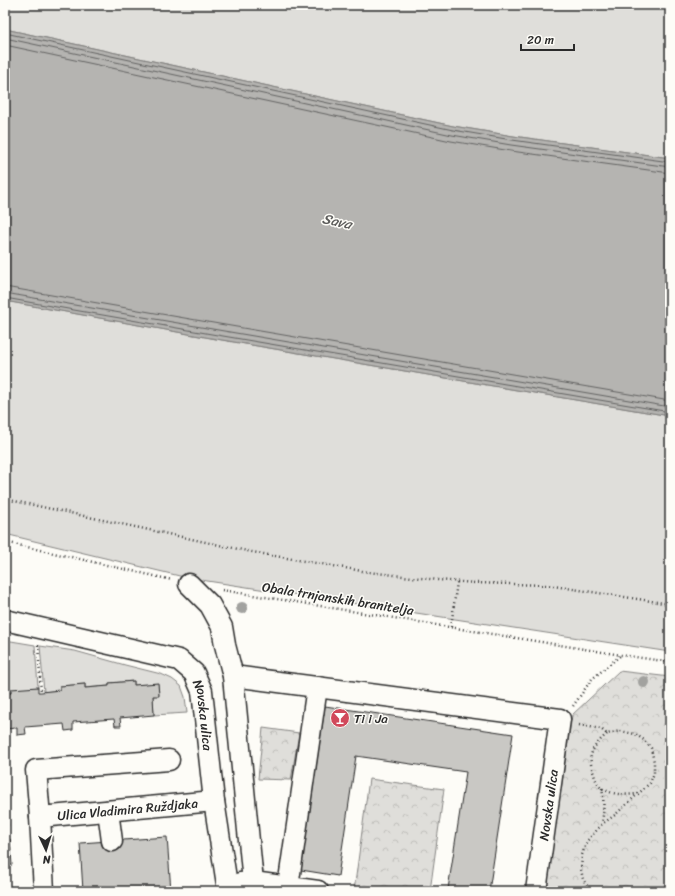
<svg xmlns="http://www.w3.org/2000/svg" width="675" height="896" font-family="Sriracha,sans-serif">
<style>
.grass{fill:#dfdeda;stroke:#858482}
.park{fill:url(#park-crowns);stroke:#858482}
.water{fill:#b5b4b1;stroke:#7e7d7b}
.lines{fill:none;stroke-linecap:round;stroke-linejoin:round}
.shore{stroke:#626261;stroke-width:1}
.building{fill:#c9c8c4;stroke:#2b2b2b}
.minor-casing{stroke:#2b2b2b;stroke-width:23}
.path{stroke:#2b2b2b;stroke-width:2.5;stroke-dasharray:1 3;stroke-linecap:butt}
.minor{stroke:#fdfcf7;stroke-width:20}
.tree{fill:#a2a29f}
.labels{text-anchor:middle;stroke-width:3;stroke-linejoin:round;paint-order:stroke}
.street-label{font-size:13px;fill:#2b2b2b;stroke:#fdfcf7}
.poi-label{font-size:13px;fill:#2b2b2b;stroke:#fdfcf7;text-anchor:start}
.water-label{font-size:14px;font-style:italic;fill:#5b5b5a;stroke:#fdfcf7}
</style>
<defs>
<pattern id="park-crowns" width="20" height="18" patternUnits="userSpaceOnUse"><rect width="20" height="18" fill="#dfdeda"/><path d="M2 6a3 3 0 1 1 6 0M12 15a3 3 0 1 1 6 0" fill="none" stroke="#c0bfbb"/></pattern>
</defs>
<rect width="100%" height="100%" fill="#fdfcf7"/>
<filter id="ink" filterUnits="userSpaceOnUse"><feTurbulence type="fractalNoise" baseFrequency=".025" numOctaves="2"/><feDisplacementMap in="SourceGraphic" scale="8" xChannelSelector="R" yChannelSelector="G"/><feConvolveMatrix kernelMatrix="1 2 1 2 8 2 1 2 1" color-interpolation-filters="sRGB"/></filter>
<g filter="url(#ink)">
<path class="grass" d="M5 5H670V158L513 136 453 126 5 29Z
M5 301 222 340 670 416V652L188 578 5 534Z
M5 640 35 645 38 687 5 694Z
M40 646 75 651 125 665 161 674 172 679 181 686 185 697 187 713 154 715 153 696 159 695 158 684 134 685V681L109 683V686L85 688V684L60 686V690L44 692Z"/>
<path class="park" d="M619 671 670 677V891H546L572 715Z
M263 728 299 733 291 780 258 779Z
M369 779 444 789 430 891H354Z"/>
<path class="water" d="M5 29 453 126 513 136 670 158V416L222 340 5 301Z"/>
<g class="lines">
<path class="shore" d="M5 33 453 130 512 140 670 162
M5 38 452 135 511 145 670 167
M5 45 451 141 511 151 670 173
M5 287 225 325 670 401
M5 293 224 331 670 407
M5 298 223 336 670 412"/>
</g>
<path class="building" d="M134 681V685L158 683 159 696H153L154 715 120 718 121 726H115L114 719 73 722V730L65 731 64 724 25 727 26 734 17 735V728L5 729V694L11 693V689L38 687V692H41L60 690V686L85 684V688L109 686V683Z
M325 706 513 734 489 891H458L448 889 466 772 356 756 338 876 301 870Z
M5 785 8 826H5Z
M167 837 171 891H83L80 843Z
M10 839 12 865 5 866V840Z"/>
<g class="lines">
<g class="minor-casing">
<g id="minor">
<path d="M189 584 210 605 222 627 225 645 233 676 253 882"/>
<path id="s1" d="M5 620 179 660 194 673 202 691 214 801 228 891"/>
<path d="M233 676 560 719 536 891"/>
<path d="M108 811 112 841"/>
<path d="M40 817 36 770 169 760"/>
<path d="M240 883 253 882 318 891"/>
<path d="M288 887 317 687"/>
<path id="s2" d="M44 891 40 817 214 801"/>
</g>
</g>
<path class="path" d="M5 499 252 552 368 572 438 580 475 583 547 585 670 604
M5 542 172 580
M222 590 621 655 670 662
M451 627 457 582
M38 645 41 692
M573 706 592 679 621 655
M579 725 601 729 607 734 620 731 635 734 644 740 651 748 654 762V773L650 783 615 815 602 824 587 841 582 855 581 870 583 879 590 891
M607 734C593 746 586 755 594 774 595 779 598 785 601 788 602 789 606 790 607 791 617 795 627 795 638 794
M602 788C604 801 604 811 602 823"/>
<use href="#minor" class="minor"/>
</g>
<g class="tree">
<circle cx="242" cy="608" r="6"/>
<circle cx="644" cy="682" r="6"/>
</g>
</g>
<defs>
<g id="bar-disc" transform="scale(1)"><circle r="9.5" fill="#d1495b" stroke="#fdfcf7"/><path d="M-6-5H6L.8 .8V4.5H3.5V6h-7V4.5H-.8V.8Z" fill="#fff"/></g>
</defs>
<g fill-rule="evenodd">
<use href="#bar-disc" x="340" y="718"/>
</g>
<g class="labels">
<g class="street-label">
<text transform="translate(338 598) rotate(9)" y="5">Obala trnjanskih branitelja</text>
<text dy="5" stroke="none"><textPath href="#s1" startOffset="242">Novska ulica</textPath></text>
<text transform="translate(548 805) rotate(-82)" y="5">Novska ulica</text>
<text dy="5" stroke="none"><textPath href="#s2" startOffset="162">Ulica Vladimira Ruždjaka</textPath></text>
</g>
<g class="poi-label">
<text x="354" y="723">Ti i Ja</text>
</g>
<g class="water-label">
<text transform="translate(337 221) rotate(12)" y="5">Sava</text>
</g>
</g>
<rect width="675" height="896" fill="none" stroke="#fdfcf7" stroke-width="20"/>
<rect x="10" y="10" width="655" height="876" fill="none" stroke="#2b2b2b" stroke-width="1.5" filter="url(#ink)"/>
<g transform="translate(46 850) rotate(176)" stroke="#fdfcf7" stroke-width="3" paint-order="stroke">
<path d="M0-3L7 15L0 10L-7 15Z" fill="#2b2b2b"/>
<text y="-6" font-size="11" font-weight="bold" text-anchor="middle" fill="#2b2b2b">N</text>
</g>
<path d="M521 44v6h53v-6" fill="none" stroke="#2b2b2b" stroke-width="2"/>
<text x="527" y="44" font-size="12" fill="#2b2b2b" stroke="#fdfcf7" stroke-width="3" paint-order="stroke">20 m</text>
</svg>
